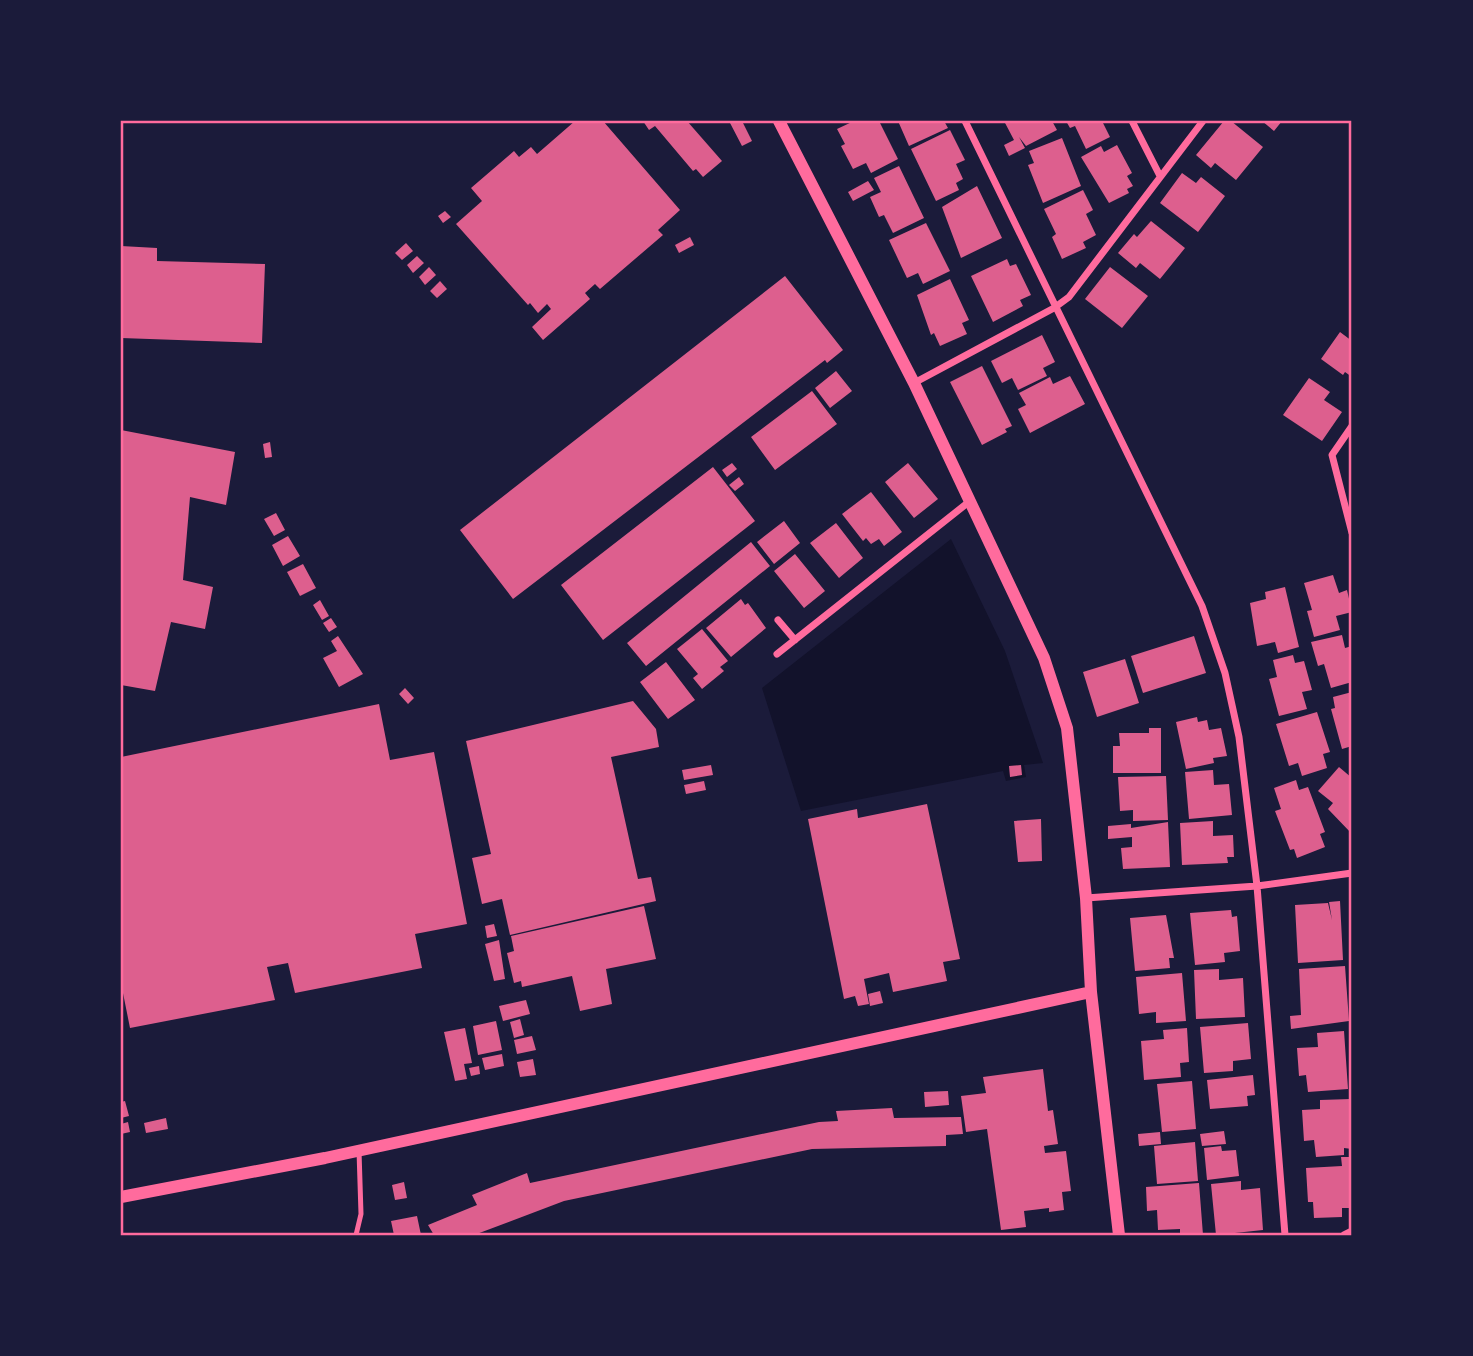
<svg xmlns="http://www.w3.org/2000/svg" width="1473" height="1356" font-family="'Libre Baskerville',serif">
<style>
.water{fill:#12122b}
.building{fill:#dd5f8e}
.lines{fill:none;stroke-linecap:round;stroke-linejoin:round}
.service{stroke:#ff6b9d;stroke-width:5}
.minor{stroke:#ff6b9d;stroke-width:7}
.tertiary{stroke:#ff6b9d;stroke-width:12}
.neatline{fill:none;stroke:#ff6b9d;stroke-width:2.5}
</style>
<rect width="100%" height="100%" fill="#1b1b3a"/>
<path class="water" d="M951 539 1005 651 1043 763 1024 765 1026 777 1006 781 1003 771 801 811 762 688Z"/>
<path class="building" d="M575 121H603L680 210 658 230 663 235 600 289 595 284 585 293 590 299 543 340 532 327 551 309 547 304 538 313 530 303 528 305 456 224 482 201 471 188 514 151 519 157 531 147 537 154Z
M643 121H687L722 161 703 177 696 169 693 171 655 126 649 130Z
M729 121H742L752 141 742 146Z
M854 121H879L898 159 871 173 866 163 853 169 841 146 845 144 837 129Z
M898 121H944L948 128 909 146Z
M1004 121H1052L1057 130 1026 146 1019 137 1025 148 1009 156 1004 145 1014 140Z
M1066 121H1102L1110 137 1086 149 1075 126 1070 128Z
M1224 121H1231L1263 147 1236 180 1215 163 1211 168 1196 155Z
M1262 121H1282L1274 131Z
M950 130 965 160 956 164 963 179 956 183 959 190 936 201 911 149Z
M1062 138 1081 186 1043 203 1028 165 1034 163 1029 151Z
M1117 145 1132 173 1127 176 1133 186 1127 189 1129 193 1109 203 1081 157 1101 146 1104 152Z
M899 166 924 218 893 233 884 215 879 217 870 197 881 192 874 178Z
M1182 173 1196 183 1201 177 1225 196 1198 232 1160 203Z
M868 181 874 190 853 201 848 192Z
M977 186 1002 238 961 258 942 207Z
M1083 190 1093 210 1086 214 1096 235 1083 242 1086 248 1062 259 1052 237 1056 234 1044 209Z
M445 211 451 217 443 223 438 216Z
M1151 221 1185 248 1160 279 1140 263 1136 268 1118 253 1134 234 1137 237Z
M926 223 950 271 923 284 918 273 907 278 889 240Z
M690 237 694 245 679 253 675 245Z
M406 243 413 251 402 260 395 253Z
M121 246 157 248V261L265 264 262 343 121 338Z
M417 256 424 263 413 273 407 265Z
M1007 259 1010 266 1016 264 1031 295 1020 300 1023 306 993 322 971 276Z
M429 267 436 275 425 285 419 277Z
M1110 267 1148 296 1122 328 1085 299Z
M785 276 843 350 827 363 825 360 513 599 460 530Z
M950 279 969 320 962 323 967 334 940 346 934 333 931 335 917 295Z
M440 281 447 289 437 298 430 291Z
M1340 332 1352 341V377L1345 372 1343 375 1321 359Z
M1042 335 1055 362 1043 368 1047 376 1018 390 1012 378 1002 383 991 361Z
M982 366 1012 426 1005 429 1007 432 982 445 950 382Z
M836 371 852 391 830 408 815 388Z
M1070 376 1085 404 1030 433 1018 409 1026 405 1019 393 1050 377 1053 384Z
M1309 378 1330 392 1324 400 1342 412 1322 441 1283 415Z
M812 391 837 424 775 470 751 437Z
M121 430 235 452 226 505 190 497 183 580 213 587 205 629 171 622 155 691 121 685Z
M270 442 272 457 265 458 263 444Z
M732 463 737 469 727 477 722 470Z
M908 463 938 499 914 518 885 482Z
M713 467 755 521 603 640 561 585Z
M739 477 744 484 735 491 729 485Z
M871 492 902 532 884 546 879 539 871 544 866 538 863 541 842 514Z
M276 513 285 530 274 536 264 519Z
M784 521 800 543 774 564 757 542Z
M836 523 863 558 839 578 810 543Z
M288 536 300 556 283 566 272 545Z
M751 542 770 566 646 666 627 643Z
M795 554 825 591 804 608 774 571Z
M303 564 316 588 300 596 287 572Z
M1333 575 1339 593 1347 590 1352 612 1336 616 1340 630 1314 637 1307 611 1312 610 1304 583Z
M1285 587 1299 647 1278 653 1275 642 1257 646 1250 603 1266 599 1265 592Z
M741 599 745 605 748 603 766 628 731 657 706 628Z
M320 600 329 616 322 620 313 605Z
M331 618 337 627 329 632 323 623Z
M702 629 728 661 720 667 724 671 702 689 693 678 698 674 677 649Z
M1342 635 1345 648 1352 646V682L1331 688 1324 664 1318 666 1311 642Z
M338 636 363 674 339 687 323 658 337 651 331 641Z
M1194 636 1206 673 1143 693 1131 656Z
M1293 655 1295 663 1304 661 1312 690 1302 692 1307 709 1279 716 1269 679 1277 677 1273 660Z
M1125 659 1139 703 1097 717 1083 672Z
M666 662 695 700 668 719 640 682Z
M405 688 414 698 408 704 399 694Z
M1352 692V746L1342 749 1331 709 1335 708 1333 697Z
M633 701 656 729 659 747 611 757 638 879 651 877 656 901 510 935 502 899 482 904 472 858 491 854 466 741Z
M379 704 390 760 434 752 467 924 415 934 422 968 295 993 288 963 267 967 275 1000 130 1028 121 983V757Z
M1317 712 1330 752 1323 754 1327 768 1302 776 1298 763 1289 766 1276 724Z
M1197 717 1198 722 1207 720 1209 730 1221 728 1227 756 1213 758 1214 763 1186 769 1176 722Z
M1149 728H1161V773H1113V746H1120L1119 733H1149Z
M711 765 713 775 684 780 682 770Z
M1021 765 1022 775 1010 777 1009 766Z
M1339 767 1352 778V834L1328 809 1333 803 1318 791Z
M1213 770 1214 785 1229 784 1232 815 1189 819 1185 772Z
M1166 776 1168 820 1133 821V810L1120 811 1118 777Z
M1296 780 1299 790 1308 787 1325 832 1320 834 1325 847 1297 858 1294 849 1290 850 1275 811 1281 809 1274 788Z
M704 781 706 790 686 794 684 785Z
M927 804 960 959 943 962 947 981 893 992 889 973 864 979 869 1004 858 1006 855 996 844 999 808 819 857 809 858 818Z
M1041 819 1042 861 1018 862 1014 821Z
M1213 821V836L1233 835 1234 857H1227L1228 863 1182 865 1180 823Z
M1168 822 1170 867 1123 869 1121 848 1132 847V837L1108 839V826L1131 824V828Z
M1340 901 1343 960 1298 963 1295 905 1328 903 1332 920 1329 902Z
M644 906 656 959 606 969 612 1004 580 1011 572 976 522 987 521 981 514 983 507 953 514 951 511 936Z
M1231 910 1232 917 1237 916 1240 951 1224 953 1225 962 1195 965 1190 913Z
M1166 915 1174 958H1169L1170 968 1135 971 1130 918Z
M494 924 497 936 487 938 485 926Z
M499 940 505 979 494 981 485 944Z
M1345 966 1349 1021 1291 1029 1290 1016 1301 1015 1299 969Z
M1219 969V980L1243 978 1245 1017 1196 1019 1194 970Z
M1182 973 1186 1021 1156 1023V1012L1139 1014 1136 977Z
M880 991 883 1003 870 1006 868 994Z
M526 1000 530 1014 503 1021 499 1006Z
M520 1019 524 1035 514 1038 510 1022Z
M496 1021 502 1050 478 1055 473 1026Z
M1248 1023 1251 1059 1233 1061V1071L1204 1073 1200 1027Z
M465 1028 472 1063 464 1064 467 1079 455 1081 444 1032Z
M1187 1028 1189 1062 1180 1063 1181 1077 1144 1080 1141 1041 1164 1039 1163 1030Z
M1344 1031 1348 1089 1308 1092 1306 1075 1299 1076 1297 1048 1318 1047 1317 1033Z
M532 1036 536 1050 517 1054 514 1040Z
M502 1054 504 1066 485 1070 482 1058Z
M533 1059 536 1075 520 1077 517 1062Z
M479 1066 480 1074 471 1076 469 1068Z
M1043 1069 1048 1111 1053 1110 1058 1144 1044 1146 1045 1153 1066 1151 1071 1191 1062 1192 1064 1210 1049 1212V1208L1024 1211 1026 1227 1001 1230 987 1129 966 1132 961 1096 986 1093 983 1077Z
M1253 1075 1255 1095 1247 1096 1248 1106 1210 1109 1207 1080Z
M1192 1081 1196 1129 1162 1132 1157 1084Z
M948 1091 949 1105 925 1107 924 1092Z
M1351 1099 1352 1149 1344 1148V1155L1316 1157 1314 1140 1304 1141 1302 1110 1320 1109V1100Z
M125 1101 129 1116 121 1118V1102Z
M892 1108 894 1118 961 1117 963 1134 946 1135V1146L812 1149 564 1201 474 1235H434L428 1225 477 1205 472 1195 527 1173 530 1183 819 1122 838 1121 836 1111Z
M166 1118 168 1129 146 1133 144 1123Z
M128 1122 130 1132 121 1134V1124Z
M1224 1131 1226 1144 1202 1146 1200 1134Z
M1160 1132 1161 1144 1139 1146 1138 1134Z
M1195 1142 1198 1181 1157 1184 1154 1146Z
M1221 1146 1222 1151 1236 1150 1239 1176 1207 1180 1204 1148Z
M1341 1157H1352V1208H1342V1217L1314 1218 1313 1202H1308L1306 1168 1342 1166Z
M1241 1181V1190L1260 1188 1263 1230 1216 1235 1211 1184Z
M404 1182 407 1198 395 1200 392 1185Z
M1199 1183 1203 1235H1180V1229L1158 1230 1157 1210 1147 1211 1146 1187Z
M417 1216 421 1235H394L391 1221Z"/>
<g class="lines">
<path class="service" d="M356 1235 361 1214 359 1151"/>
<path class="minor" d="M965 121 1202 606 1225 673 1239 737 1257 886 1285 1235
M1132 121 1160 176
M914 383 1054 308 1069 297 1203 121
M1352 426 1332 455 1352 533
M778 620 795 640
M777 654 970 501
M1086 898 1257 886 1352 873
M1344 1235 1352 1231"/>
<path class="tertiary" d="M779 121 914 383 1044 658 1067 728 1086 898 1091 992 1119 1235
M121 1197 325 1158 1091 992"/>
</g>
<rect width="1473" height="1356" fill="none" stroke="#1b1b3a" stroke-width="245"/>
<rect x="122" y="122" width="1228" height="1112" class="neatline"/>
</svg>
